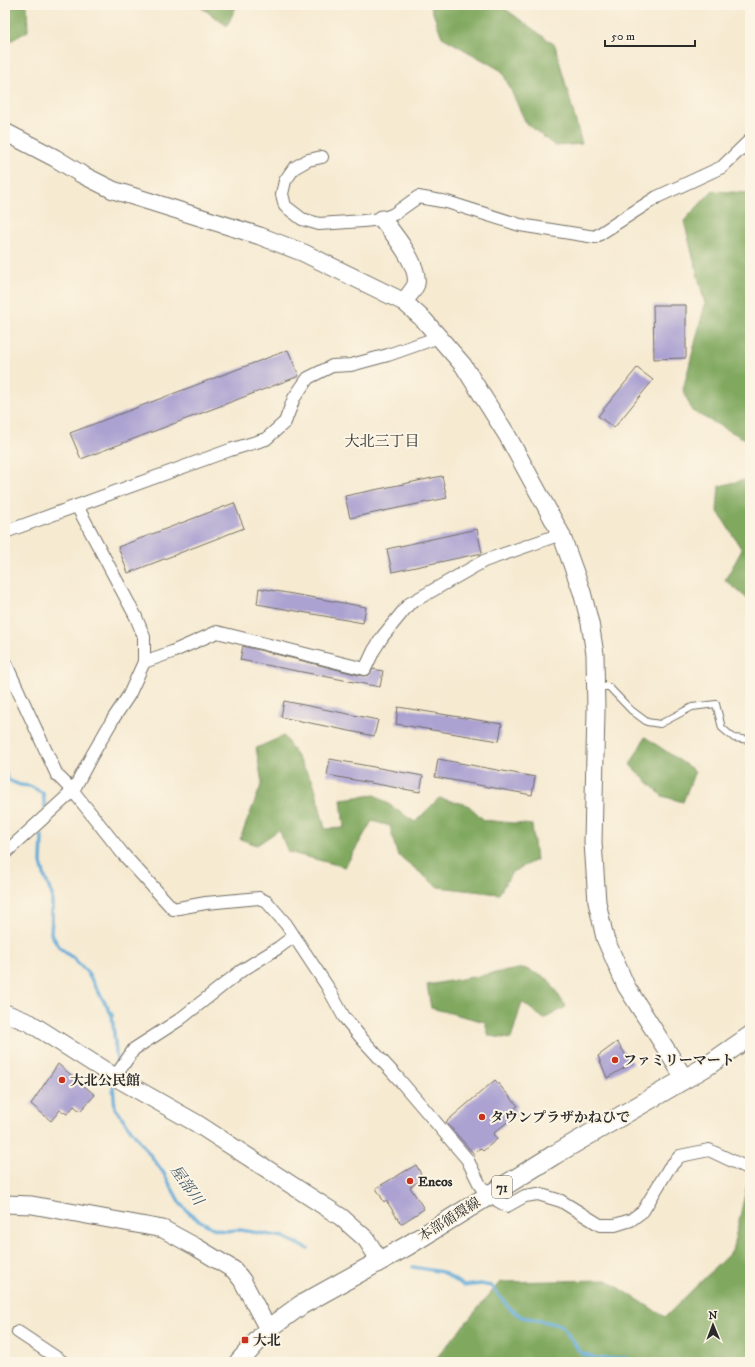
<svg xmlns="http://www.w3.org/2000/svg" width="755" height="1367" font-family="'IM FELL DW Pica','Noto Serif JP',serif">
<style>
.forest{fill:#80a85f;stroke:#566a45}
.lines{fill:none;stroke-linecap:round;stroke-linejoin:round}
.stream{stroke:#61aad8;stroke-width:3.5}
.building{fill:#aba2d2}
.lane-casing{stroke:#726e65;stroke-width:8}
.street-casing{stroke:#726e65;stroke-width:14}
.secondary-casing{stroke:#726e65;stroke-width:19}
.primary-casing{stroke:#726e65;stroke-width:21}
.lane{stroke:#fff;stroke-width:6}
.street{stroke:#fff;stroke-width:12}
.secondary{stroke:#fff;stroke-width:17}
.primary{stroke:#fff;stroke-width:19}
.poi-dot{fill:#c8321e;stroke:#fcf5e5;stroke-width:1.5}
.labels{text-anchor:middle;stroke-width:4;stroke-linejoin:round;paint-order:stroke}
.shield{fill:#fcf5e5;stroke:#6a6863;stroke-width:1}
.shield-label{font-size:13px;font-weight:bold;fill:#2b2b2b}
.poi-label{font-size:14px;font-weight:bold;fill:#2b2b2b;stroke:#fcf5e5;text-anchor:start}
.street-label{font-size:14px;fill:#2b2b2b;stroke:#fcf5e5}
.neighbourhood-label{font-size:15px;fill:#2b2b2b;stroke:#fcf5e5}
.water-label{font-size:15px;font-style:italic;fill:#3e5768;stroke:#fcf5e5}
</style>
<rect width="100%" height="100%" fill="#fcf5e5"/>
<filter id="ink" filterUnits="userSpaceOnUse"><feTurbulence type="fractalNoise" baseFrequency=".025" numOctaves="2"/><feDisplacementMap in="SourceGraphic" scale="8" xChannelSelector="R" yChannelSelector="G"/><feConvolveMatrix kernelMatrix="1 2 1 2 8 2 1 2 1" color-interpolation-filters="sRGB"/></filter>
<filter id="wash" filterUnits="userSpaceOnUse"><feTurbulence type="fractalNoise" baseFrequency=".012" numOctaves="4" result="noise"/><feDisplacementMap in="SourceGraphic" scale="16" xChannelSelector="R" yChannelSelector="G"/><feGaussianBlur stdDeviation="0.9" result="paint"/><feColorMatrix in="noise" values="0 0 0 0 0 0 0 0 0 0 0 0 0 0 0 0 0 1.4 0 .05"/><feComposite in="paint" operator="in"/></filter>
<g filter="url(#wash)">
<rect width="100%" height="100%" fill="#f6ead1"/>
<path class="forest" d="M5 5H27L28 31 5 44Z
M198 5H237L227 26Z
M430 5H500L555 45 582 144 555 146 526 123 502 71 442 37Z
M712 191 750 193V438L745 439 692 411 683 390 705 304 684 221Z
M744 480 750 504V601L725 580 742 550 717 510 719 486Z
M284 736 314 784 325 829 344 828 341 799 375 795 415 822 439 798 468 805 484 820 532 825 536 860 512 872 499 894 438 887 397 854 390 826 372 821 345 867 288 852 279 830 257 845 240 839 262 783 256 748Z
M645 737 695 771 683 802 662 796 630 765Z
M524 968 548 979 566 1007 544 1019 522 1002 511 1039 489 1036 485 1022 431 1008 427 985Z
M749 1177 750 1362H433L500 1282 607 1280 665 1317 732 1251Z"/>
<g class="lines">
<path class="stream" d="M5 772 8 780 20 785 30 786 43 793 45 808
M42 836 41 863 45 878 52 895V917L51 934 60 948 73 958 87 972 112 1015 117 1062
M113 1086 115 1108 163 1172 180 1203 188 1212 197 1219 213 1228 224 1231 240 1230 284 1237 308 1249
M413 1267 442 1272 464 1286 481 1284 491 1286 510 1309 522 1317 561 1325 581 1353 599 1359 627 1358 630 1362"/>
</g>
<g id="blocks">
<path class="building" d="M653 305H686V358L654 359Z
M288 350 299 376 81 459 70 433Z
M637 368 653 380 614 428 598 416Z
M442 476 447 498 350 518 345 496Z
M234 503 244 528 128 573 118 547Z
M477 529 482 553 392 572 387 549Z
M259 588 366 607 363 623 257 604Z
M243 646 363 676 369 675 373 669 383 671 380 687 240 660Z
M284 701 378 720 374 736 281 717Z
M398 707 502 724 499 741 396 724Z
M330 759 423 776 420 792 327 775Z
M438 759 535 777 532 795 435 777Z
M617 1042 626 1055H628L633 1063 607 1078 598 1056Z
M58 1064 95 1095 80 1111 74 1106 67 1114 60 1110 51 1121 31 1104Z
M495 1080 518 1106 514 1109 518 1113 493 1134 497 1139 483 1151 480 1148 474 1154 446 1122Z
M416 1165 421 1174 419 1175 422 1179 410 1187 424 1209 401 1224 386 1200 384 1202 376 1188Z"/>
</g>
</g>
<g filter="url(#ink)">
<use href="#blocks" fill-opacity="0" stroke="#726e65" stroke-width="1"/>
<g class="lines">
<g class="lane-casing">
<path id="lane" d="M597 687H609L631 710 647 722 660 724 692 707 716 704 722 728 734 738 750 740"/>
</g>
<g class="street-casing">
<path id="street" d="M322 157 308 160 294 168 285 181 282 194 285 206 302 219 319 224 363 221 382 219 394 214 418 197 447 202 520 225 595 237 657 197 722 167 750 140
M5 532 230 450 266 439 285 422 294 398 308 378 332 366 351 365 388 355 439 337
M5 662 57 775 73 791 123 854 173 909 206 903 259 898 267 902 286 924 327 986 344 1017 363 1040 397 1077 467 1159 481 1187 491 1194 498 1201 507 1206 525 1196 538 1194 561 1201 600 1225H615L631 1220 643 1211 669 1168 680 1156 709 1150 743 1166 750 1168
M144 662 172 652 217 632 365 669 374 650 383 636 409 604 484 561 561 534
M5 853 73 791 91 757 113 719 129 695 144 662V637L136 617 77 506
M115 1077 134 1049 179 1020 241 971 278 948 294 936
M18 1332 63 1362"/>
</g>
<g class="secondary-casing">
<path id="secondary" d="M5 132 55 158 81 174 113 190 260 236 304 253 404 302 424 320 463 365 507 435 561 534 582 592 590 623 595 654 596 711 593 842 597 902 605 938 626 986 685 1079
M382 219C393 233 420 265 416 284 414 290 407 297 404 302
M5 1013 30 1023 115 1077 196 1123 341 1217 366 1239 380 1261
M5 1204 32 1205 163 1229 196 1247 234 1270 242 1280 268 1329"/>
</g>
<g class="primary-casing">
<path id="primary" d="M239 1362 268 1329 301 1305 407 1246 554 1155 707 1066 750 1036"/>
</g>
<use href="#lane" class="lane"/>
<use href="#street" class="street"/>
<use href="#secondary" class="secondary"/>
<use href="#primary" class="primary"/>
</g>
</g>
<g class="poi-dot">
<circle cx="615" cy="1060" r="4"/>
<circle cx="62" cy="1080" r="4"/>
<circle cx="482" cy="1117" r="4"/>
<circle cx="410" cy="1181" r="4"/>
<rect x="241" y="1336" width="8" height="8" rx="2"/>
</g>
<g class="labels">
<rect class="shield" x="492" y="1176" width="20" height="22" rx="3"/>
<g class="shield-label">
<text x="502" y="1192">71</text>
</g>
<g class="poi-label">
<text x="623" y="1065">ファミリーマート</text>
<text x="70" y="1085">大北公民館</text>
<text x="490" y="1122">タウンプラザかねひで</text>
<text x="418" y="1186">Eneos</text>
<text x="253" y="1345">大北</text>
</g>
<g class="street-label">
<text transform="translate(449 1219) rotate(-32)" y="5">本部循環線</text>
</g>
<g class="neighbourhood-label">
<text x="382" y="446">大北三丁目</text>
</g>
<g class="water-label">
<text transform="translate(187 1185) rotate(54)" y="5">屋部川</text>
</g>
</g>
<rect width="755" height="1367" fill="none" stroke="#fcf5e5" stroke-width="20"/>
<g transform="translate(713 1325) rotate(359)" stroke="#fcf5e5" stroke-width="3" paint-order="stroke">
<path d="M0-3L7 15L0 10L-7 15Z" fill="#2b2b2b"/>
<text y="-6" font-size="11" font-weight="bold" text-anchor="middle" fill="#2b2b2b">N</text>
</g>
<path d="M605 40v6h90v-6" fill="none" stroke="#2b2b2b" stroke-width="2"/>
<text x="611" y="40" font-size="12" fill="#2b2b2b" stroke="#fcf5e5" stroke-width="3" paint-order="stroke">50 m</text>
</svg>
